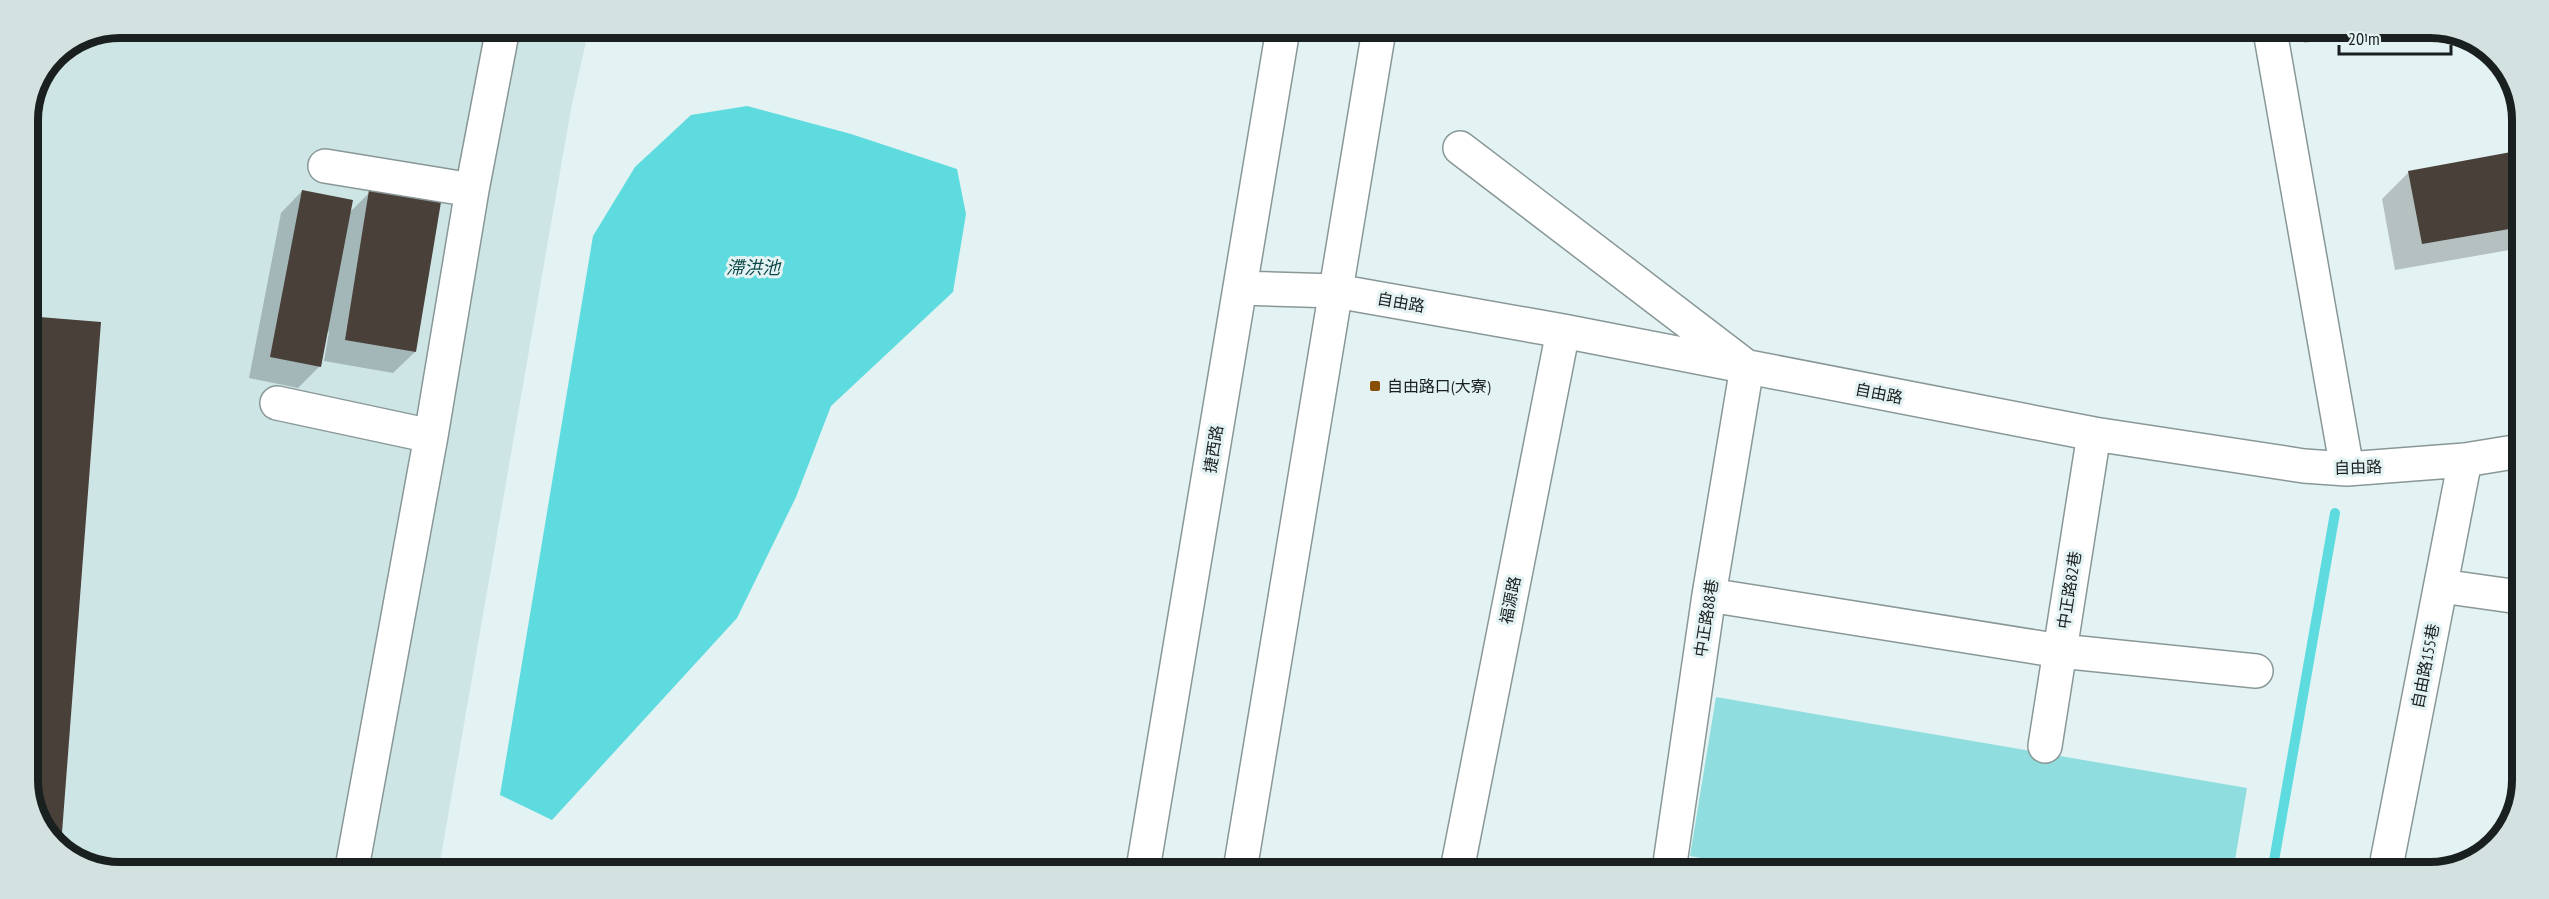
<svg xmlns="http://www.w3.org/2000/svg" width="2549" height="899" font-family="'PT Sans Narrow','Noto Sans TC',sans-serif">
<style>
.built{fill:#cee5e6}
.green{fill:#90dddf}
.water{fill:#5edbde}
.shadow{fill:#0003}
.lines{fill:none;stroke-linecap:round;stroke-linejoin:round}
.stream{stroke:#5edbde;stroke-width:10}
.building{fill:#484039}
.minor-casing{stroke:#899797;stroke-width:36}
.minor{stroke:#fff;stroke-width:33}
.poi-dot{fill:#894e06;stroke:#e3f2f2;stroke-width:2}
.labels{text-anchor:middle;stroke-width:6;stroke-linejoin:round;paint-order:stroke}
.street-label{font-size:16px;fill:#1a1f1f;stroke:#e3f2f2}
.poi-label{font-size:16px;fill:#1a1f1f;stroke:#e3f2f2;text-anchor:start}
.water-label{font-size:18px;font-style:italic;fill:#0c4647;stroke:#e3f2f2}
.rim{fill:none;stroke:#1a1f1f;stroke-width:8}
</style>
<rect width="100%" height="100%" fill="#e3f2f2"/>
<path class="built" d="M120 27 589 28 571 109 439 868 90 867 46 836 27 786V114L54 54Z"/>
<path class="green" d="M1716 697 2247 788 2233 872 1774 871 1690 856Z"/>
<path class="water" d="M747 106 851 134 957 169 966 214 953 292 831 406 796 497 737 618 552 820 500 795 593 236 635 167 691 115Z"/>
<path class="shadow" d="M2302 32H2342L2336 38 2304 43Z
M2522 152 2521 248 2395 270 2382 199 2409 172Z
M302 191 350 212 370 192 415 352 393 373 324 361 329 332 326 331 320 366 298 388 249 378 281 213Z
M27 318 99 324 60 845 46 836 27 786Z"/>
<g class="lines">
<path class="stream" d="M2272 872 2335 513"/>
</g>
<path class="building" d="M2310 32H2335V33L2311 37Z
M2522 150 2521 227 2422 244 2408 171Z
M302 190 353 200 321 367 270 357Z
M369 190 441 202 416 352 345 340Z
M27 316 101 322 61 846 46 836 27 786V511L34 422H27Z"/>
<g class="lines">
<g class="minor-casing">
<path id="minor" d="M2270 31 2347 469
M1460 148 1747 367 1709 595 1669 870
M325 166 472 190
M1240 288 1336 291 1563 331 2094 434 2304 466 2347 469 2465 460 2520 451
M277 403 431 436
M2441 586 2519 597
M1709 595 2060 651 2256 671
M2045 746 2094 434
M352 868 431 436 472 190 503 28
M1143 869 1283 29
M1240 870 1379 30
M1457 870 1563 331
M2385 872 2465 460"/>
</g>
<use href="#minor" class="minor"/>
</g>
<rect class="poi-dot" x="1369" y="380" width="12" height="12" rx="3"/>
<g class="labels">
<g class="street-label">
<text transform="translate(1401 302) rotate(10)" y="6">自由路</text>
<text transform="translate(1879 393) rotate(11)" y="6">自由路</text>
<text transform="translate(1213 449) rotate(-81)" y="6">捷西路</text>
<text transform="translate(2358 467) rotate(-2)" y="6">自由路</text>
<text transform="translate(2069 590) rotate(-81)" y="6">中正路82巷</text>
<text transform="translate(1510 600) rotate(-79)" y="6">福源路</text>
<text transform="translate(1706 618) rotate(-81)" y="6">中正路88巷</text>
<text transform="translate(2425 666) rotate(-79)" y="6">自由路155巷</text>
</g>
<g class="poi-label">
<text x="1387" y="392">自由路口(大寮)</text>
</g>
<g class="water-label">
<text x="753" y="274">滯洪池</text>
</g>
</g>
<path d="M0 0H2549V899H0ZM120 38H2430A82 82 0 0 1 2512 120V780A82 82 0 0 1 2430 862H120A82 82 0 0 1 38 780V120A82 82 0 0 1 120 38Z" fill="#d3e1e1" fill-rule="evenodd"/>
<path class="rim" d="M120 38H2430A82 82 0 0 1 2512 120V780A82 82 0 0 1 2430 862H120A82 82 0 0 1 38 780V120A82 82 0 0 1 120 38Z"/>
<path d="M2339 45v9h112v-9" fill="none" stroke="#1a1f1f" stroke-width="3"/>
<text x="2348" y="45" font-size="18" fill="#1a1f1f" stroke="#e3f2f2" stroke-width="4.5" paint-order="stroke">20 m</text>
</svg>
